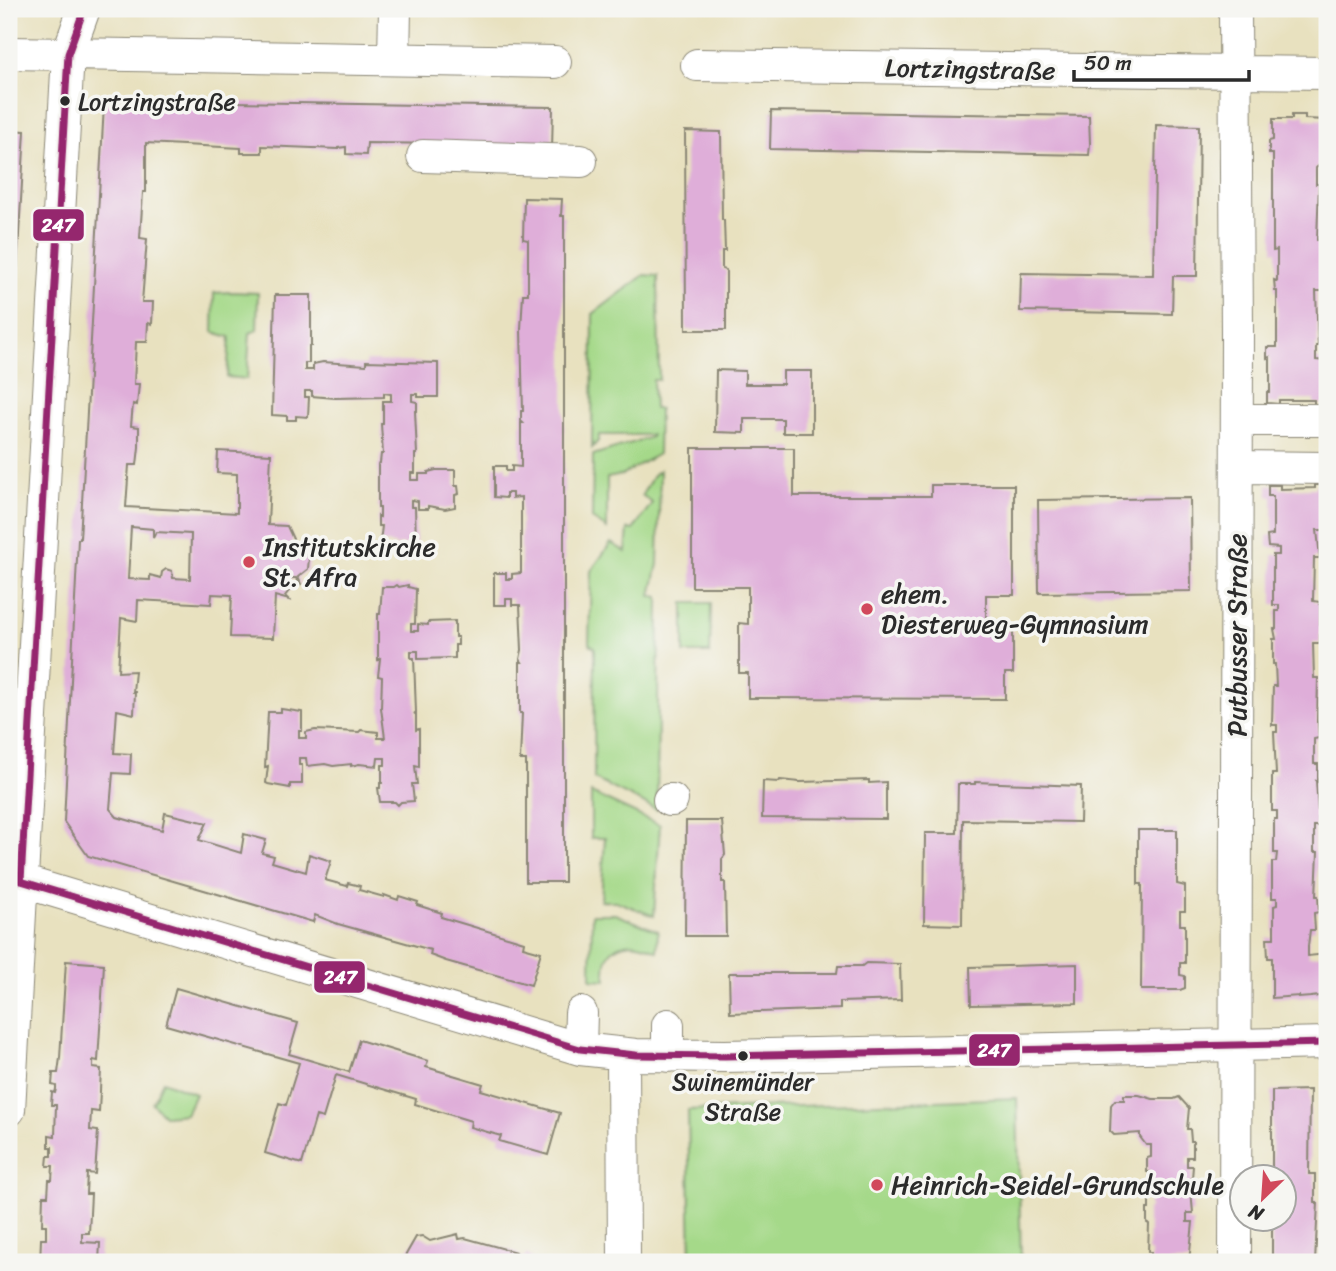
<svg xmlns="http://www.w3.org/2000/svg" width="1336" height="1271" font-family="Sriracha,sans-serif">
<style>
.green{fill:#a5d989;stroke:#68825a;stroke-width:2}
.building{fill:#dfaed9;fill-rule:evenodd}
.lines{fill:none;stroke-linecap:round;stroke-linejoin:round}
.minor-casing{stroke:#8a8675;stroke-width:34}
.minor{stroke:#fff;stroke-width:32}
.bus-1-casing{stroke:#f6f6f2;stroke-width:12}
.bus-1{stroke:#95276e;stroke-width:7}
.bus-dot{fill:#2b2b2b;stroke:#f6f6f2;stroke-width:2.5}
.poi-dot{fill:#d1495b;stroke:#f6f6f2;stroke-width:2.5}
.labels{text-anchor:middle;stroke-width:7;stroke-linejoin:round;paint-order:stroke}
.bus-label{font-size:24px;fill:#2b2b2b;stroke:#f6f6f2;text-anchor:start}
.street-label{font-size:26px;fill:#2b2b2b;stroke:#f6f6f2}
.poi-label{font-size:26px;fill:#2b2b2b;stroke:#f6f6f2;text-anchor:start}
.line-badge{stroke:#f6f6f2;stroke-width:2.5}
.badge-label{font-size:19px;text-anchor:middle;font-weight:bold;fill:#fff}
</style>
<rect width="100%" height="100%" fill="#f6f6f2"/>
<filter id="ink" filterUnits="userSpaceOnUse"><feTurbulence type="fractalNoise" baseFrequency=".0143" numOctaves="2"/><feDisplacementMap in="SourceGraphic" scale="14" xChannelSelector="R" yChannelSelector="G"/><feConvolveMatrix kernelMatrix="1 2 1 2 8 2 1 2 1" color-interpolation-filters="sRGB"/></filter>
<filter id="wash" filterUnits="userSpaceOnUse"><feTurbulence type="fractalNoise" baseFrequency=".00686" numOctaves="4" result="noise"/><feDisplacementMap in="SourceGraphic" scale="28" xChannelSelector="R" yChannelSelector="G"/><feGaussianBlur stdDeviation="1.57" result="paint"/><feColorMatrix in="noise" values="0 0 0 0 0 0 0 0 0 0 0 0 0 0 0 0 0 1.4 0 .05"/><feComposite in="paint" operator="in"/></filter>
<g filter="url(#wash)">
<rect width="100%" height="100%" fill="#e8e1bf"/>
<path class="green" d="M644 275 658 276 659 380H653L654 409H659L658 454 622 475 607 478V529L592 519 593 455 651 437V435H599L598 441 592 448 593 314Z
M231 292 258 293 257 330 250 333 247 379 227 377 230 337 213 332 214 293Z
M660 470 658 564 651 596 659 597 657 810 594 779 595 647 589 644 591 571 611 543 626 552 628 529 633 530 652 503 642 495 654 474Z
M684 603H711L710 653H684Z
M591 793 660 825 654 916 616 901H601L605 838H591Z
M592 914H615L658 931 657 951C629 935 600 944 606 980L591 979Z
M163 1081 195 1094 186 1114 165 1116 152 1103Z
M1017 1098 1021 1262H691L688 1110Z"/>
<g id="blocks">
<path class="building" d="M110 100 553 107 552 151 458 144 367 143 366 155 346 154V147L338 148V149L262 146V153H241V148L146 143V192H143L140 238 147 239 142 302H153L152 324 148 323 147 342H136L134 384H139L137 405 133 404 131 426 139 427V447L137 465H129L126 507 237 513V474L217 473 218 451 271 454 268 525 287 526 293 539 288 548H298L309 558 308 569 298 577 301 584 299 585 296 578H286L290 586H293L285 596 289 600 275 596 273 638 230 637 232 595 212 594 211 604 138 600 137 621 121 618 118 672 135 671 133 692H135L134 714 117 710 114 753 131 754 130 774 113 773 110 809 117 817 162 830 165 813 207 823 199 840 241 853 244 834 266 840 262 853 274 856 272 862 306 872 309 854 331 861 325 880 347 886 348 883 360 886 359 890 384 897V895L398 900 399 896 418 902 417 905 442 913 441 917 524 942 523 947 541 952 531 985 446 961 430 955 431 950 338 924 315 915 313 922 88 856 64 822 78 539H80L104 105ZM131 527 153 529V538L156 532 191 534 190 579 173 578 172 571 166 569 162 572 161 578 150 575V580L128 579Z
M771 111 1089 116 1090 144 1089 155 770 149Z
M1292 115H1305V119L1327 120V163H1322L1316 168V184H1319L1317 240H1324V291H1316L1318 346H1316V360L1327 361V393H1325V404H1314V400H1279V404L1267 403V392H1270V357L1267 358V347H1277V291H1275L1274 280 1277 281V250L1273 251V154H1269V141L1273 140V119H1292Z
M1156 125 1199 126 1197 276H1173L1172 314 1020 311 1021 273 1153 275Z
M9 130 25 131 10 390H9Z
M685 131 721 132 722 220H724L725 251H722V269L726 270V330H686Z
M524 198 562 199 561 216H564V882H526V760H520L522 713H520V662H522L520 659 522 650 520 605H512V599H506V605H494V573H506V579H512V574L521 573V497L512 498V493H506V498L494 497V466H506V471H512V466L521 467V423H523L521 421V411H523L521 329 523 294H528V240L523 239Z
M275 295H311V346H309V363H305V370H313V364L323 362 366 365V361L438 363V397H418V394H412V401L417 402V411H415L417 454H415V473H411V480H419V474H428V472L436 470H455V486H458L459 494 455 495V507L445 509 428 506V509H418V501L411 500V507H415L416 543 414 544H408V546L399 544 397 547 394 544 380 542 382 526H378V516L380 517V508H378V464L380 463 381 454H383L381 424H383V401H391V394L384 393V397L335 398 312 396V391H305V397H309L308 417 296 416V420H287V416L272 415Z
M716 370 745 371V384H783V371H812V433H783V419H744V433L715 432Z
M692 448H794V496H931V485H1014V595H986V631H1013V673H1005V699L748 698V673H739V623L748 624V587H692Z
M1268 485H1280V489L1315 488V485H1326L1327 495V530H1317L1320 558H1314L1313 601 1320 602V643H1313L1314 678H1318L1317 722H1318L1319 738 1314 739V764H1318V782L1316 781 1319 826H1314V852H1318L1316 896H1318L1319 912 1314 913 1315 930H1310L1308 946V956L1327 954V995L1311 997 1299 998V996L1272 998V958H1268L1267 938H1274V906L1277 905V898H1272V862H1276L1277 853H1274V819H1277V811H1272V774H1276L1274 732H1277V725H1272L1273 686H1276L1275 664H1273V639H1276L1274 629H1276V611H1279V605H1273V555H1279V548L1268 547 1267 536 1273 535V496H1268Z
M1190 498 1191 591 1039 593 1038 500Z
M397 585 399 587 408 585V587L416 589 415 624H411V631H418V624L428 625V622L455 621V637H458V645H455V658L418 659V651H411V658H414L416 712 414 714 416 713V730L419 729V767L415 766 417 784H412L414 801 401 802 398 805 395 802H380L378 788H380V783H382V765H385V758H378L377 766 359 764 351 766V764L333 766 325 764 307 766 306 758H299V765H302V784H290V788L268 784 266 783 268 766 265 767 268 712H281V709L302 712V731H299V738H306V732L315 730 359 732 361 730 378 732V738H385L381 708 382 677 378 676 380 659 378 660V614H380L382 587H394Z
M780 780 800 782 869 780V783L886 782V819L762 818 763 781 779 782Z
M975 782 1081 786 1080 822 963 820 962 925 924 924 925 833H957L958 784H975Z
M686 821H722L725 855 722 859V882H725L726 936H685Z
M1138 830H1177V884L1185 886V911H1180V925H1185V963H1180V975L1185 976V988L1180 990H1141L1142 884H1138Z
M66 961 104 964 98 1061 93 1060V1068L101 1069 99 1112 91 1111 90 1130 98 1131 95 1174 87 1173 86 1194H91L89 1233H82V1242L100 1243 99 1262H40L41 1239H46V1225H42L43 1196H48L49 1180H52L53 1166H47L48 1156H52V1147H49V1135L55 1136 56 1105H51L52 1092 55 1093 56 1089V1086L52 1085 53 1073H58L60 1058Z
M866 963 900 964 901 1000 840 1002V1009L730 1013 729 973H837L838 966H862Z
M1077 964V1003L971 1005 970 967Z
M176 988 298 1023 289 1054 296 1056 349 1072 359 1040 428 1061 426 1067 483 1084 481 1090 560 1113 548 1155 499 1141 501 1136 470 1127 471 1121 415 1104 416 1099 336 1075 323 1118 316 1116 302 1164 265 1153 279 1103 286 1105 299 1063 166 1025Z
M1310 1090 1309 1174H1315V1203H1318L1315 1262H1272V1219H1284V1177L1272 1176V1091Z
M1124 1095H1139L1153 1099H1174L1179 1097 1189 1108 1187 1129H1190L1191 1141H1193V1157H1187V1166H1193L1191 1190 1193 1213H1187V1222H1193L1189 1262H1151V1252H1148L1149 1224 1147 1223V1209H1149V1172H1147V1158L1151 1157V1145H1146L1140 1137V1133L1114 1135 1110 1131 1111 1105 1115 1100H1124Z
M458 1234 459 1239 465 1238 516 1252 519 1256 524 1258 527 1254 536 1262H405L404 1258 416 1237 422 1236 430 1241Z"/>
</g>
</g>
<g filter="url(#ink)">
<use href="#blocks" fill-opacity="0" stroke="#8a8675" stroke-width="2"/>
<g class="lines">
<g class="minor-casing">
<path id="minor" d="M1235 9 1237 332 1235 1262
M9 53 555 62
M394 59 395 9
M697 65 1327 73
M423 156 581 161
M1237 420H1327
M1237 467 1327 468
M669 800H672
M9 870 21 881 580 1049 636 1055 725 1056 1327 1043
M668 1025V1056
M580 1049 581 1013
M623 1054 624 1262
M9 1110 68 54 84 9"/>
</g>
<use href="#minor" class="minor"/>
<g class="bus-1-casing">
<path id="bus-1" d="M21 881 580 1049 636 1055 725 1056 1327 1043
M21 881 68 54 84 9"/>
</g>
<use href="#bus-1" class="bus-1"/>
</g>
</g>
<g class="bus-dot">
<circle cx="65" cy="101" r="6"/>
<circle cx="743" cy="1056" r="6"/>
</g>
<g class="poi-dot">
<circle cx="249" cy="562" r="7"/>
<circle cx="867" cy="609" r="7"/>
<circle cx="877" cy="1185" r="7"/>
</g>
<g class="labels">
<g class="bus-label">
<text x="78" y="110">Lortzingstraße</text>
<text x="743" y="1090" text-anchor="middle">Swinemünder<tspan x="743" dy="30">Straße</tspan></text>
</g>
<g class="street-label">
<text transform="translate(970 69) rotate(1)" y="9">Lortzingstraße</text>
<text transform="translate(1237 635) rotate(-90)" y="9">Putbusser Straße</text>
</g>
<g class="poi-label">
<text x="263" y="556">Institutskirche<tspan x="263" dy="30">St. Afra</tspan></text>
<text x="881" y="603">ehem.<tspan x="881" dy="30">Diesterweg-Gymnasium</tspan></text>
<text x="891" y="1194">Heinrich-Seidel-Grundschule</text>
</g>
</g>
<g class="line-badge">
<rect x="32" y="208" width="53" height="34" rx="7" fill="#95276e"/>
<rect x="313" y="960" width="53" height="34" rx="7" fill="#95276e"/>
<rect x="968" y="1033" width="53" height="34" rx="7" fill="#95276e"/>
</g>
<g class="badge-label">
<text x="58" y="232">247</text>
<text x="340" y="984">247</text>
<text x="994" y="1057">247</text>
</g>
<rect width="1336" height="1271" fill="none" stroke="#f6f6f2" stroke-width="35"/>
<g transform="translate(1263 1198) rotate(205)"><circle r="33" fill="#f6f6f2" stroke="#a5a5a2" stroke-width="2"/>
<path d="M0-5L12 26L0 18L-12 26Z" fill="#d1495b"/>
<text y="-10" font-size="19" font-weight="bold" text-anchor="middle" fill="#2b2b2b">N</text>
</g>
<path d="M1074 70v10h175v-10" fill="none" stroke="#2b2b2b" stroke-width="3.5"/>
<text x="1084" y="70" font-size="21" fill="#2b2b2b" stroke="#f6f6f2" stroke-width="5" paint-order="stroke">50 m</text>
</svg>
